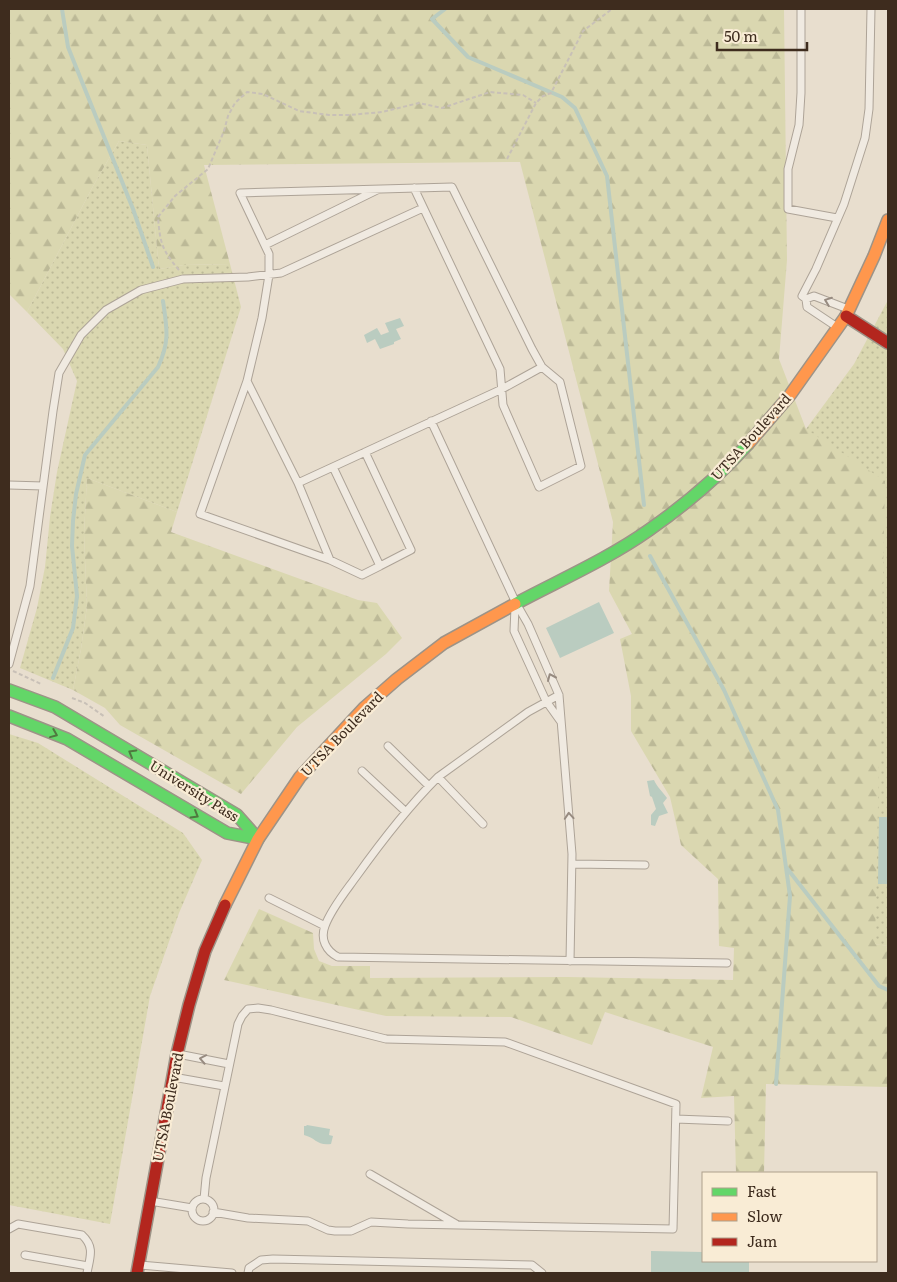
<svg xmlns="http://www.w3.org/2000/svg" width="897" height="1282" font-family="Literata,serif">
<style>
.grass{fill:url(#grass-dots)}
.forest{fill:url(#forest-firs)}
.water{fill:#baccc0}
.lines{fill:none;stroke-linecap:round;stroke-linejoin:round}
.stream{stroke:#baccc0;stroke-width:4}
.lane-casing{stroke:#ada397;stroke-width:9}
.fast-casing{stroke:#9d9387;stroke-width:14}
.slow-casing{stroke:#9d9387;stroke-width:14}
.jam-casing{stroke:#9d9387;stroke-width:14}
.path{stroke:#c8c0b7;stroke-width:2;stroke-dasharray:4 2.5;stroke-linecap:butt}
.lane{stroke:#f0eae1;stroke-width:7}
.fast{stroke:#63d668;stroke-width:11}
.slow{stroke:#ff974d;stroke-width:11}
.jam{stroke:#b3261e;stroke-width:11}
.oneway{stroke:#978b80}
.oneway2{stroke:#4f783f}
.labels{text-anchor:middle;stroke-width:4.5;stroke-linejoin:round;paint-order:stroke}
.street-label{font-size:14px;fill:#3e2c1e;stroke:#f9ecd5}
</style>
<defs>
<pattern id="grass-dots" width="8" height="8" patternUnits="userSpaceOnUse" patternTransform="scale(1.25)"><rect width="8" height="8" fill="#dad7b0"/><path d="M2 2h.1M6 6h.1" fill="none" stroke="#bcb997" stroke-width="1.8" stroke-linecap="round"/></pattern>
<pattern id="forest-firs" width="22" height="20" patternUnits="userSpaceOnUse" patternTransform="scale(1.25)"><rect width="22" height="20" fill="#dad7b0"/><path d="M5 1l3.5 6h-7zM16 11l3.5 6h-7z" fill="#bcb997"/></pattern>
</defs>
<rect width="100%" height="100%" fill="#e8dece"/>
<path class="grass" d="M119 141 147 145 159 269 184 265 230 264 241 307 177 512 87 478 84 534 87 606 81 649 73 690 20 668 37 608 45 567 50 517 57 472 77 381 63 349 27 312 92 188Z
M888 300V946L874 944 806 429 854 364Z
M9 734 38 743 183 833 202 860 179 913 150 996 110 1224 9 1205Z"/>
<path class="forest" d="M9 9H784L787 260 779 359 806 429 885 481 875 944 888 946V1087L766 1084 764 1173H736L734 1096 701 1098 713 1047 605 1012 592 1045 511 1017 386 1016 224 980 259 909 313 933 314 949 319 961 332 966H370V978L567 977 733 980 734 948 719 946 718 879 681 845 670 797 631 731V696L620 639 632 634 609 591 613 522 520 162 204 165 230 264 184 265 159 269 147 145 119 141 92 188 27 312 9 294Z
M87 478 177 512 171 532 358 600 377 603 402 638 386 654 297 727 241 794 120 725 105 708 73 690 81 649 87 606 84 534Z"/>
<path class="water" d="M400 318 404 326 396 329 401 339 394 342V344L380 349 375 339 367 343 364 335 377 328 381 335 389 332 385 323Z
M599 602 614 633 560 658 546 628Z
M654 780C657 787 662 791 667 798L663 803 668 813 659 816 655 826 651 825V815L656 809 652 797 650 796 647 781Z
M879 817H888V884H878Z
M307 1125 330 1129 329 1135 333 1136 331 1144C317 1146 316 1138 304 1135V1126H306Z
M651 1251 703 1252V1261H749V1273H651Z"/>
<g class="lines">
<path class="stream" d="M62 9 68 47 133 209 153 267
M445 9 432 19 468 57 562 97 575 108 607 176 644 505
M650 556 724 690 778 810 790 896 776 1084
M53 678 73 628 77 596 72 546 73 521 76 494 85 455 158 367C170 341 167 329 163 301
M786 867 879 986 888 990"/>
<g class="lane-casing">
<path id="lane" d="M801 9V93L799 125 788 169V209L837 218
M265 245 377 190
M806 299 807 307 837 327
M848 309 814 296 806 299 802 296 816 269 844 204 865 138 869 109 871 9
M247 381 298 483 502 389 542 367
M431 421 516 603 528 624 559 695 572 854 570 961
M333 467 380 566 411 550 365 452
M298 483 330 560 200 514 247 381 262 318 269 275V254L240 193C311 191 381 189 452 187L532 349 542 367 560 382 581 466 539 487 503 405 500 369 414 188
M9 485 43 486
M330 560 362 575 380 566
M515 607 514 631 546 701 561 722
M9 664 30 586 53 411 59 373 81 335 106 310 141 290 183 279 248 277 281 273 423 208
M559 695 528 712 438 777C407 808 381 842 356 877 346 891 331 909 325 926 320 939 326 951 338 957L727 963
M388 746 429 786
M362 771 406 812
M438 777 483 824
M572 864 645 865
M269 898 325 926
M178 1054 229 1064
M173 1077 224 1086
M676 1119 728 1121
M370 1174 456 1224
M204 1199 206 1178 238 1024 242 1016 248 1009 258 1008 271 1010 386 1039 505 1042 676 1104 673 1229 408 1224 371 1222 351 1231H335L328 1230 308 1221 248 1218 213 1212
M192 1210a11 11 0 1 1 22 0a11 11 0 1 1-22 0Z
M150 1201 192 1208
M9 1229 18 1224 82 1235C95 1247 90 1257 87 1273
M25 1255 88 1266
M140 1265 232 1273
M248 1273 249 1268 261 1260 273 1259 532 1265 542 1273"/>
</g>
<g class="fast-casing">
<path id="fast" d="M515 604C560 580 608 559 649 530 685 505 719 476 748 444
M9 690 55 707 237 815 258 839
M9 716 67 739 227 833 258 839"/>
</g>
<g class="slow-casing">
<path id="slow" d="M748 444 790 395 846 316 874 256 888 220
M225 905 258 839 300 777 364 708 397 679 444 643 515 604"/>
</g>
<g class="jam-casing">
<path id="jam" d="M846 316 888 343
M137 1273 177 1054 189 1005 205 951 225 905"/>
</g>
<path class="path" d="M507 159 536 103 543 96 551 93 583 31 612 9
M179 270C162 250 160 243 158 217L175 196 208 169 224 131 228 116 235 103 247 92 263 94 299 111 329 115H350L382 112 419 103 442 108 490 92 523 95 536 103
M13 671 41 684
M72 698 85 703 105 717"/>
<use href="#lane" class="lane"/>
<use href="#fast" class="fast"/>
<use href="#slow" class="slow"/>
<use href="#jam" class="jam"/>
</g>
<defs><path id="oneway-chevron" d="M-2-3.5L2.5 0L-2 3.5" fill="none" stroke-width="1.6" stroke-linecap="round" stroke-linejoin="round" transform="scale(1.25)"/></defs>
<g class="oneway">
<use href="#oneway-chevron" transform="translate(828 301) rotate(-159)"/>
<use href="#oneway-chevron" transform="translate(551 677) rotate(-114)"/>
<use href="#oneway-chevron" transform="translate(569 816) rotate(-94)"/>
<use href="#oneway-chevron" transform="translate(203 1059) rotate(-169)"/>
</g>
<g class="oneway2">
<use href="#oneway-chevron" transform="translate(54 734) rotate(22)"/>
<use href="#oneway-chevron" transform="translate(132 753) rotate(-150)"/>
<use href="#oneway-chevron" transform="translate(195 815) rotate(30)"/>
</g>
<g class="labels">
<g class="street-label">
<text transform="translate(751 437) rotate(-48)" y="5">UTSA Boulevard</text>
<text transform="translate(342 734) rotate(-46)" y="5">UTSA Boulevard</text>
<text transform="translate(194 791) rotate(32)" y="5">University Pass</text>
<text transform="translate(168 1107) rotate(-79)" y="5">UTSA Boulevard</text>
</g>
</g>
<rect width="897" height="1282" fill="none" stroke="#3e2c1e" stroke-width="20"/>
<rect x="702" y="1172" width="175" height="90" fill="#f9ecd5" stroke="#ae9f8c"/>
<rect x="712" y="1188" width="25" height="8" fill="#63d668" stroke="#ae9f8c"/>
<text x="747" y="1197" font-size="15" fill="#3e2c1e">Fast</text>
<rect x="712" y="1213" width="25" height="8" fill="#ff974d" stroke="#ae9f8c"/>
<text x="747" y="1222" font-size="15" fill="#3e2c1e">Slow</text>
<rect x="712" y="1238" width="25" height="8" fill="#b3261e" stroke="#ae9f8c"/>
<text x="747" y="1247" font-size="15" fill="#3e2c1e">Jam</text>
<path d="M717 42v8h90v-8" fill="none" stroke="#3e2c1e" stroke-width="2.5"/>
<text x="724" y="42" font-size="15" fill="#3e2c1e" stroke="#f9ecd5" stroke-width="4" paint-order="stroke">50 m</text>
</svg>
